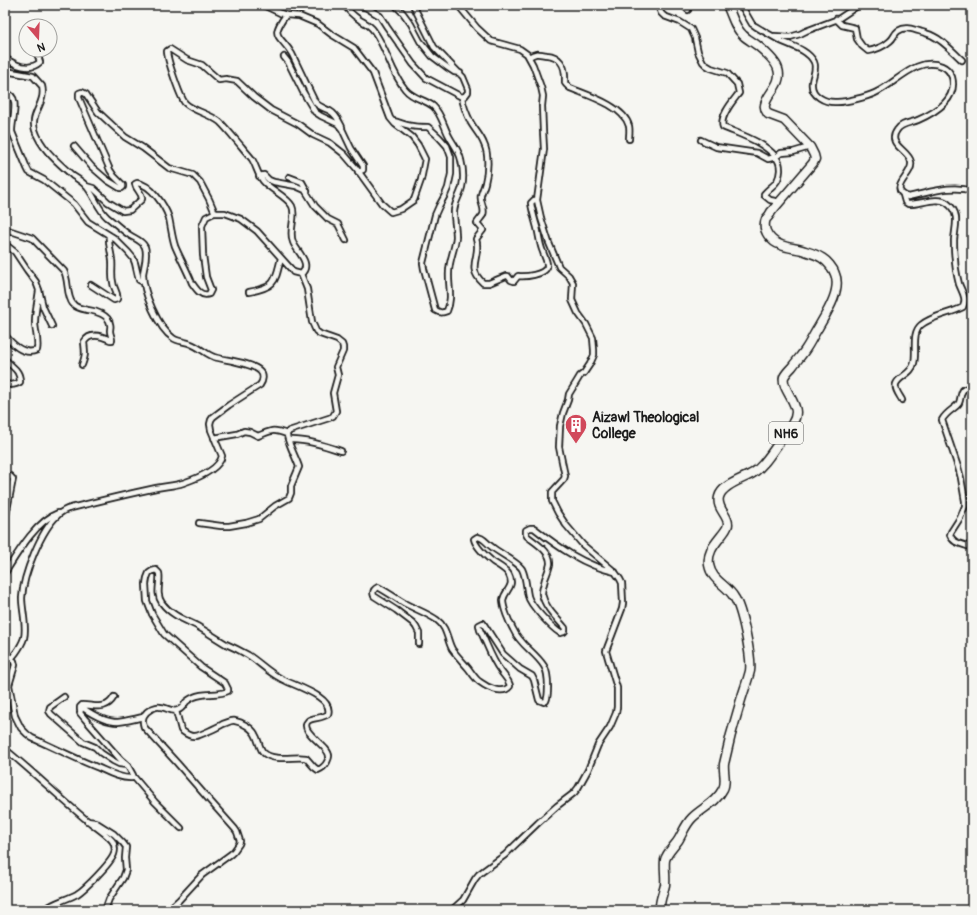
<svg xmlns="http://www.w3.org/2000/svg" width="977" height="915" font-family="Pangolin,sans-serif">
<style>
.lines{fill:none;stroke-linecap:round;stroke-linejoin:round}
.street-casing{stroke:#1c1c1c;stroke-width:8}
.highway-casing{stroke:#1c1c1c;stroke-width:11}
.street{stroke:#f6f6f2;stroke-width:4.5}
.highway{stroke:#f6f6f2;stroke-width:8}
.labels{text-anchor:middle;stroke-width:3.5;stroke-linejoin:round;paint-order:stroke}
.shield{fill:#f6f6f2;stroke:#5d5d5c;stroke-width:1}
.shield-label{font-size:13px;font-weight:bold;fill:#1c1c1c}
.poi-label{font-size:14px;font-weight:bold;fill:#1c1c1c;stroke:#f6f6f2;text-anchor:start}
</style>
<rect width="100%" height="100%" fill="#f6f6f2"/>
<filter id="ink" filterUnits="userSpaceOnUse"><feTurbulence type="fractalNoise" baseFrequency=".025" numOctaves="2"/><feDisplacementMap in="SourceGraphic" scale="8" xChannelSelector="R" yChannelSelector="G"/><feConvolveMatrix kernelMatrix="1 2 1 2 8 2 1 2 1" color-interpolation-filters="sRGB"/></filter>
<g filter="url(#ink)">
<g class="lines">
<g class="street-casing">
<path id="street" d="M345 5C348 11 354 16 360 20 365 23 370 25 374 31 387 49 391 72 405 89 413 99 424 99 433 106 441 113 444 127 449 136 453 144 459 150 461 160 463 168 464 178 462 187 460 196 454 203 454 212 454 221 456 228 456 237 455 249 449 260 449 272 448 286 453 297 447 311 442 313 440 313 435 310L424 269 423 263 435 215 439 206 445 195 448 188 451 174V157L447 146 439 137 428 127C423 127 417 127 412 126 405 125 399 122 393 121
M356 5 367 8 380 16 387 27 413 64 426 78 460 96 462 97 465 96 468 92V89L463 77 434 47 413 5
M395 5 403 13 411 24 420 41 432 56 448 68 454 72 460 73
M658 5 661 13 664 16 680 22 691 29 695 38 698 52 703 62 706 65 711 68 727 73 737 84 739 93C733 101 719 117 723 127 741 135 762 141 776 157L781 153 793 152 810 147
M683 5 688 10
M741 5 752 24 755 26C763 31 772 36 781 41 792 46 808 50 814 62 817 69 813 75 812 82 810 96 826 103 837 102 847 102 866 97 875 93 897 83 916 56 942 66 947 68 950 72 952 77 958 99 936 112 918 120 911 123 901 123 897 130 886 145 909 150 911 162 914 175 886 188 908 197 929 193 951 184 972 191
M286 15C269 38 280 34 292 54L315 102C319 107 324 108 330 111 336 114 339 121 342 127
M836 19 842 25 855 28 857 39 862 46 868 51C875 50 885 46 890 41 894 38 894 34 898 31 906 26 913 29 922 32 925 33 930 34 933 36 944 41 953 52 962 60
M24 36 26 39
M774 36 790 37 800 34 806 31 838 19 859 5
M284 57 288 62 303 92 315 112 321 116 338 124 342 129 351 148 363 166V170L358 172
M529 57C537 52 538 54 547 55 559 56 565 65 565 77 565 78 565 82 565 83 566 85 568 86 570 88 587 95 624 106 629 126 630 131 629 135 629 139
M5 58C15 65 29 72 40 62L38 56 34 50
M5 66 11 72 33 76 42 86C43 90 43 94 42 98 39 110 31 117 35 130 41 149 59 163 73 176 78 179 84 183 87 187 95 197 98 209 107 217 115 223 123 231 131 236 136 239 142 241 145 247 148 256 144 266 143 274 143 292 158 328 173 338 178 342 185 341 191 344 199 347 206 354 214 357 225 360 253 363 260 371 264 375 263 381 260 385L229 405 213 417 211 420 210 424 211 430 222 456C219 470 195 479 183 483 174 486 165 486 156 488 128 494 99 501 71 508 67 509 62 511 58 515 41 530 23 575 22 598 22 610 27 626 24 638 21 647 12 659 5 665
M5 93C22 95 11 121 12 132L27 168 29 172 44 180 74 204 88 222 114 238 128 252 133 258 135 263 138 276 139 280 143 282
M462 97C463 105 467 115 471 123 475 130 481 136 484 144 489 154 488 172 485 183 484 187 482 191 481 195 479 202 486 208 483 215 481 218 479 220 477 223L483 230 476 239C482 256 465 267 483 283H489L506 276H508L511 280 514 281 518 276C525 277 544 275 547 267 548 262 544 256 543 252 539 243 539 233 536 224 534 217 532 210 531 203L534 200H537
M701 140 716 147 757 153 768 159 776 157C779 162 780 164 780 170 779 184 773 184 764 194V195L770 200 780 202
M74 146 92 167 107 180 120 188H122L123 187V185L114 176 110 170 79 98V93L82 92 86 94 98 112 125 137 143 148 169 168 193 175 200 182 209 199 215 213
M259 176 264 175 269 180 274 182 296 186 305 190 315 206 328 219 338 224 346 240
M289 177 302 182 307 191
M86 186 93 188 108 202 123 211 130 210 142 199C142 192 136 190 135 184L137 183C151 184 165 206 169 218 171 227 172 237 175 246 180 258 187 270 192 283 196 289 201 297 209 294L211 290 206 277 203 255 202 226 206 217 214 213H225L241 219 257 231 292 270 293 272 301 274C313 264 296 251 293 242 288 231 297 216 292 206 288 198 272 190 265 183 257 175 257 167 252 159 249 155 245 151 242 147 235 139 228 130 220 122 210 114 193 111 185 103 180 97 167 59 167 51L170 49 187 60 202 65 219 80 226 79 237 81 254 97 271 110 298 124 313 135 330 143 344 154 356 168 382 204 391 212 401 209 414 200 421 180 425 159 418 145 412 137 395 124 390 118 373 73 354 48 331 34 318 24 299 16 286 15 280 13 263 5
M5 229 32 238 64 271C69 280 66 296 73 304 76 308 83 309 88 310 96 311 109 315 110 324 111 326 110 328 110 331 110 334 112 337 112 340H110C102 336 90 332 84 342 85 353 86 354 82 365
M5 244 15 252 27 270 36 282 39 290 43 307 52 326
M91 285 114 300 117 299C119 293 113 288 113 282 111 275 113 267 112 260 111 251 108 244 109 235
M249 292C276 287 275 282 281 258
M5 335C12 344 24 356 37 350 39 341 35 331 35 322 35 311 38 300 39 290
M5 359C12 368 20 369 20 382 16 385 10 385 5 384
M972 387C969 388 965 388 963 390 960 394 961 399 959 403 955 409 947 411 942 420L958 467 961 478 965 501V506L960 518 951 532 950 535C954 545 963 543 972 548
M902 400C900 396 894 389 896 384 899 376 912 374 914 363 917 352 911 333 921 325 933 315 950 314 963 307 967 298 962 292 959 284 957 276 955 267 955 259 954 253 954 247 954 240 955 227 961 213 947 203 937 196 919 205 908 204L905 202 903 195
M214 438 237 434 244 431 250 432 258 436C273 430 272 429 287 434
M289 440C304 439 327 446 341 451
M5 478 9 476H10L13 479 5 520
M199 523 221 526H229L246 523 259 519 275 506 289 498 291 493V486L299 467C297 460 286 439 287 434 288 433 289 432 289 431L329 418 333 416 336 411 333 393 338 375 336 367 343 351V347L342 344 337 340 320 334 316 331 312 322 307 289 301 274
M5 573C17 554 36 521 58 513
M419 644V633L416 627 413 623 396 610 374 596C372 591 374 589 378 587 387 592 396 598 404 603 415 609 427 613 437 620 447 627 447 640 452 649 457 656 463 662 468 668 472 673 475 679 480 682 488 688 503 695 510 686 509 680 504 676 500 670 492 660 486 642 480 630L479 625 483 623 503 654 520 669 532 676 534 680 539 700 544 702 546 701C548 697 548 692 548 687 548 680 548 672 544 666 535 652 520 645 513 629 509 622 503 608 503 600 505 590 515 587 509 575 506 569 499 566 493 562 487 557 476 547 474 539L477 537C484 537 487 544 492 547 499 553 518 562 522 569 526 577 526 587 528 596 530 605 551 627 560 633L564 632 565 631V628C557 618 545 608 542 594 542 589 544 584 545 579 547 574 549 569 550 564 551 551 535 543 527 536L526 534V530L530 528H534C558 547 585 566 615 572
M11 658 14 661 15 665 9 685 15 716 21 728 27 734 32 738C55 748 76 759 99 768 108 772 121 779 132 778L133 775 128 766 120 759 85 719 80 713 81 709 83 708C93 715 105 722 118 722 126 721 135 719 143 717
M64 697 50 707 49 711 51 714 83 742 95 747 101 753 113 761 119 764 127 765
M80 710V707L82 705C95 705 106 711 114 697
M5 749C32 771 57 795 83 817 90 823 110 836 113 842 115 846 115 851 114 854 111 863 85 889 77 894 66 900 54 902 44 910
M133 776 155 802 181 828
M87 821 95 822 114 834 123 843 126 847 125 858 126 870 123 878 109 899 105 910
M168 910 179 900 202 875 231 854 234 851 239 844 240 841 237 832 235 829 211 802 177 763 144 727C141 718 144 713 151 709 154 708 157 706 160 707 167 707 172 713 178 710 182 709 184 705 186 702 188 700 192 698 194 697 205 692 218 696 228 691V689L225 683 201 667 164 634 152 614 147 601 146 584 147 578 149 573 152 571 156 570 159 573C161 583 155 593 162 603 171 615 185 620 197 626 207 632 216 638 226 644 233 647 241 651 248 655 259 662 268 672 280 678 291 685 334 696 328 714 322 719 312 717 308 721 298 731 329 746 329 756 329 757 328 760 327 762 325 766 323 768 318 770L314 767 306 758C295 756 274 762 264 753 259 749 259 740 255 734 252 728 242 722 235 721 231 720 227 723 223 724 218 727 199 736 195 736 190 737 185 733 181 730L176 711
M452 910 463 900 475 879 479 874 505 855 514 846 538 823 557 806 574 793 578 788 588 770 598 745 610 727 616 713 617 707V688L608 658 606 651 622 609 623 603 622 583 620 579 615 572 583 545 566 525 558 513 552 501V492L564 479 565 476 559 447 560 426 563 413 568 400 569 394 577 381 580 376 584 373 590 364 594 355V350L593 338 586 324 578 313 572 300 573 283 569 276 559 267 549 243 541 218 537 200 544 149 543 131 542 106 543 96 541 87 533 65 527 54 520 49 491 41 477 28 458 5"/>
</g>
<g class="highway-casing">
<path id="highway" d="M660 910C659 901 663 894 665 885 666 877 664 868 665 860 667 852 675 846 679 839 683 832 686 824 692 818 702 808 716 803 723 789 727 782 723 772 724 764 728 745 733 726 739 707 742 695 747 683 750 671 752 658 742 608 734 597 726 584 712 581 709 565 707 552 715 544 722 535 724 532 728 528 728 524 728 515 716 508 719 497 722 485 743 479 753 473 764 466 772 452 780 441 784 436 789 430 792 424 794 421 796 416 796 412 796 401 781 387 784 377 786 373 789 370 792 367 797 360 803 354 807 347 811 341 814 334 818 328 826 314 842 290 835 274 833 268 827 261 822 258 816 254 808 252 802 250 795 248 788 248 781 245 772 242 761 231 766 219 768 217 770 215 771 212L813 163 815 159 814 155 810 147 784 120 768 114C766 111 764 109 765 105 767 93 783 84 778 69 776 61 764 51 758 46 753 42 747 39 743 35 734 27 732 15 727 5"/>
</g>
<use href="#street" class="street"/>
<use href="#highway" class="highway"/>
</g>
</g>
<defs>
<g id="building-pin" transform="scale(1.15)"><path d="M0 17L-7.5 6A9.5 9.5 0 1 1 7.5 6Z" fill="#d1495b" stroke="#f6f6f2"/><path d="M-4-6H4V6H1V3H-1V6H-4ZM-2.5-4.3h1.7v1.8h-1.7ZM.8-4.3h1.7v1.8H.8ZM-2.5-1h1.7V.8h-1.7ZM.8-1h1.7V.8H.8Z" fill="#fff"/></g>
</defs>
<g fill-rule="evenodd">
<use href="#building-pin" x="576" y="425"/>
</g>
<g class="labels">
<rect class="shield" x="769" y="422" width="34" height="22" rx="3"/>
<g class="shield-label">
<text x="786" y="438">NH6</text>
</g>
<g class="poi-label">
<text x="592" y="422">Aizawl Theological<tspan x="592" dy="16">College</tspan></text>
</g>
</g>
<rect width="977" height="915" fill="none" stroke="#f6f6f2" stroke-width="20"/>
<rect x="10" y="10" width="957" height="895" fill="none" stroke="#1c1c1c" stroke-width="1.5" filter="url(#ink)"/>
<g transform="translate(38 38) rotate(161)"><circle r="19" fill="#f6f6f2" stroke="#9f9f9c"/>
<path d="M0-3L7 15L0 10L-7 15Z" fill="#d1495b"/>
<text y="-6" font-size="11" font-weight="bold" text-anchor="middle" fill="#1c1c1c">N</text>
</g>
</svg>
